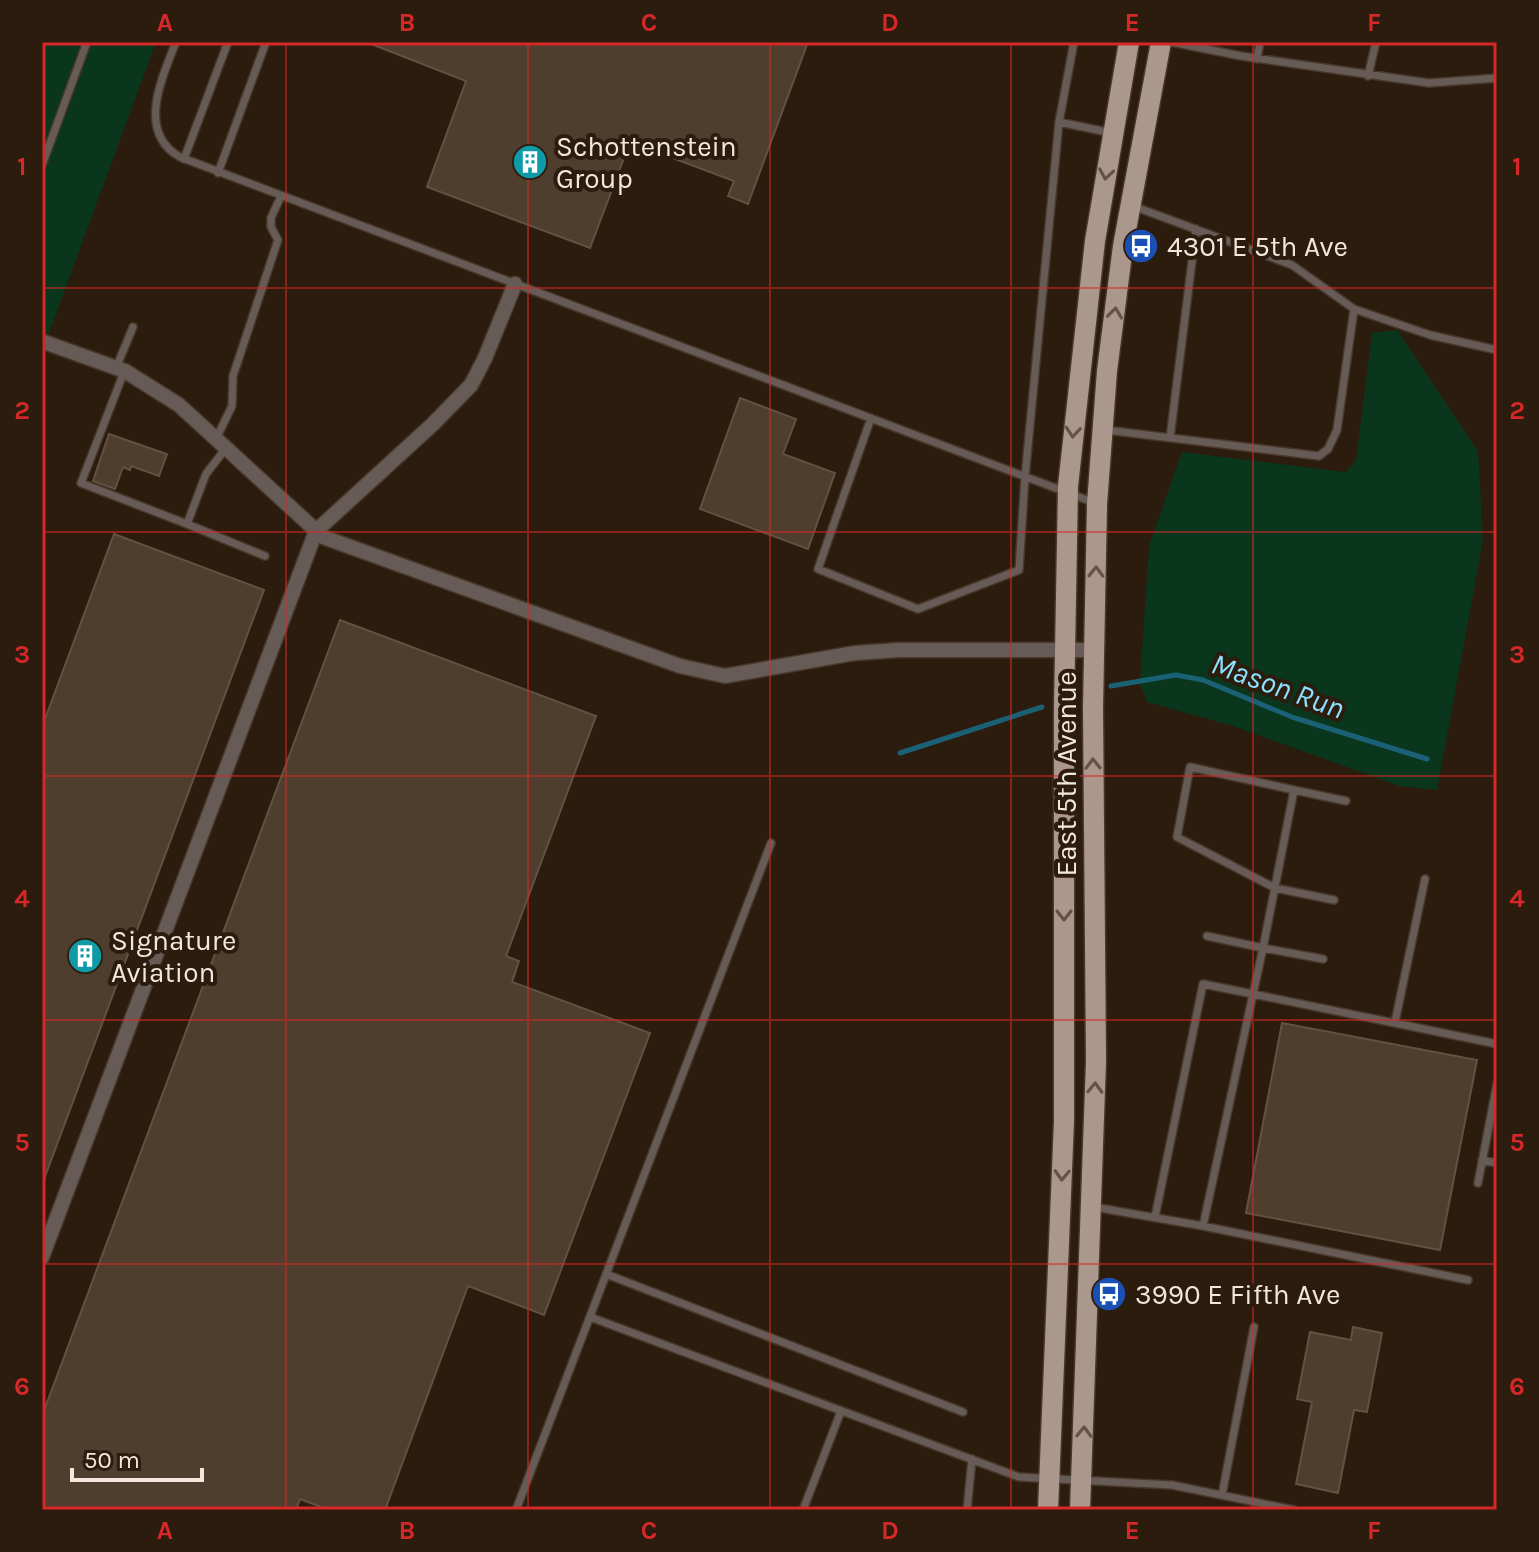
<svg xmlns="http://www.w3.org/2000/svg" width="1539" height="1552" font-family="Karla,sans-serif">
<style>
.green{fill:#09361d}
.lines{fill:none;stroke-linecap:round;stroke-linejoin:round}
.stream{stroke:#1b6176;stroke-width:5}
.building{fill:#4f3d2d;stroke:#635141;stroke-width:2}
.service-casing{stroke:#48382a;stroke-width:10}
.minor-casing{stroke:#48382a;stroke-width:17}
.primary-casing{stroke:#48382a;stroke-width:23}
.service{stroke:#665b56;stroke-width:7}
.minor{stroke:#665b56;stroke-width:14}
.primary{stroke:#ac978c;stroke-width:20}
.oneway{stroke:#665346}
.grid{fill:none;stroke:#d62828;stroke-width:2;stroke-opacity:0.55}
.labels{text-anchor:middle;stroke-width:8;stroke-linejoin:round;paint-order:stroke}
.poi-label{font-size:28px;fill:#f2e6dd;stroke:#2c1c0d;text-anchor:start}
.street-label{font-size:28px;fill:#f2e6dd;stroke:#2c1c0d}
.water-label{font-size:30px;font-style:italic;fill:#8be0fe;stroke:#2c1c0d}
.neatline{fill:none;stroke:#d62828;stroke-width:3}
.grid-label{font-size:26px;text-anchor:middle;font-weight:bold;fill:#d62828}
</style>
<rect width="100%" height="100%" fill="#2c1c0d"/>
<path class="green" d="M42 42H156L42 352Z
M1397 330 1478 451 1483 540 1437 790 1399 786 1233 726 1147 702 1140 684 1149 546 1182 452 1345 472 1356 461 1372 333Z"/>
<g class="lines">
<path class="stream" d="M1111 686 1176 675 1203 680 1292 717 1427 759
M900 753 1042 707"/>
</g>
<path class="building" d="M366 42H808L748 204 728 196 734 181 630 142 590 248 427 187 466 81Z
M740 398 796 419 783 454 835 473 808 549 700 509Z
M109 434 167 454 159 476 131 466 130 470 123 467 115 489 93 481Z
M114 534 264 590 43 1182 42 727Z
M340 620 596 716 506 956 519 961 512 982 650 1033 544 1315 468 1286 385 1510H329L300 1499 296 1510H42V1416Z
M1282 1023 1477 1060 1440 1250 1246 1213Z
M1353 1327 1382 1333 1367 1412 1354 1410 1338 1493 1296 1484 1312 1402 1297 1399 1310 1332 1351 1340Z"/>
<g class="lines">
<g class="service-casing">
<path id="service" d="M176 42C162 78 136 132 180 157L1095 503
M1171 42 1241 56 1429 83 1497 78
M1257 59 1260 42
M1368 76 1376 42
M1059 122 1112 133
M184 159 228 42
M42 165 87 42
M218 173 266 42
M1354 309 1430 335 1497 350
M116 368 133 327
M124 372 81 483 187 524
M871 418 818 569 918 609 1019 570 1025 477 1059 122 1074 42
M1106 430 1319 456 1328 449 1337 430 1354 309 1292 265 1133 206
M1170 438 1196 229
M216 439 232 406 233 376 278 240 271 227V218L281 196
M226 448 206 474 187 524 265 556
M1294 790 1190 767 1177 837 1275 888 1334 900
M1207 936 1263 948 1253 994 1497 1044
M1323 959 1263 948 1294 790 1346 801
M1395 1022 1425 879
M1482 1160 1497 1163
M1478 1183 1497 1084
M1094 1207 1203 1226 1468 1280
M1155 1217 1203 984 1253 994 1203 1226
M606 1274 963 1412
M590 1317 1019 1477 1172 1485 1294 1510
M1222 1495 1254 1327
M516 1510 771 843
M803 1510 841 1411
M967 1510 972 1459"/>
</g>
<g class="minor-casing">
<path id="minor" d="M44 342 125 371 179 405 323 537 680 666 725 676 855 653 899 650H1094
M42 1257 316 531 433 424 471 385 485 358 515 284"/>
</g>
<g class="primary-casing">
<path id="primary" d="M1048 1510 1064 1121V708L1068 486 1095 241 1129 42
M1080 1510 1096 1061 1093 708 1097 504 1107 371 1123 246 1161 42"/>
</g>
<use href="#service" class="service"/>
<use href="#minor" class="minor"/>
<use href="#primary" class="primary"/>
</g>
<defs><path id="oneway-chevron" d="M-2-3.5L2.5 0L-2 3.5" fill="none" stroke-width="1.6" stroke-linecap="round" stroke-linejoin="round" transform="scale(2)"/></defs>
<g class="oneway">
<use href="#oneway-chevron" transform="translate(1106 174) rotate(99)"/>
<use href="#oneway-chevron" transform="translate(1115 313) rotate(-83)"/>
<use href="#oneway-chevron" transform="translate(1073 432) rotate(95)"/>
<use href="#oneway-chevron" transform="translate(1096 572) rotate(-89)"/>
<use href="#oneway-chevron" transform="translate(1093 764) rotate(-91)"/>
<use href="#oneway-chevron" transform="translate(1064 915) rotate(90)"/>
<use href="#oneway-chevron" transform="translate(1095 1088) rotate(-88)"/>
<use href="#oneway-chevron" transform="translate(1062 1175) rotate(92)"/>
<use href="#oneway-chevron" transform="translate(1084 1432) rotate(-88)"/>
</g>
<path class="grid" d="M286 42V1510M528 42V1510M770 42V1510M1011 42V1510M1253 42V1510M42 288H1497M42 532H1497M42 776H1497M42 1020H1497M42 1264H1497"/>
<defs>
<g id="building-disc" transform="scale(1.8)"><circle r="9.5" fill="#0f9aa8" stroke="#2c1c0d"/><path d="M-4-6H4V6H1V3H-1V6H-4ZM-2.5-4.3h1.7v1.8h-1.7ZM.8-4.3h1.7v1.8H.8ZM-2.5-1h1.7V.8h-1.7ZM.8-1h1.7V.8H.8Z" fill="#fff"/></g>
<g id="bus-disc" transform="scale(1.8)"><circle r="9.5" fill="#1a4fb4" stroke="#2c1c0d"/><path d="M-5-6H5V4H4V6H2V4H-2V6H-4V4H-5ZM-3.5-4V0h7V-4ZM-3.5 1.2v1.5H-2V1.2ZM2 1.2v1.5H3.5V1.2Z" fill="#fff"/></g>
</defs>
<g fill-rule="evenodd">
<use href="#building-disc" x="530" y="162"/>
<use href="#bus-disc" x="1141" y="246"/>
<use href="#building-disc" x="85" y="956"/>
<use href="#bus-disc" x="1109" y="1294"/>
</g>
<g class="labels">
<g class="poi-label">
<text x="556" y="156">Schottenstein<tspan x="556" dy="32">Group</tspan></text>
<text x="1167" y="256">4301 E 5th Ave</text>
<text x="111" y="950">Signature<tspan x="111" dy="32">Aviation</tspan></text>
<text x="1135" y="1304">3990 E Fifth Ave</text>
</g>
<g class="street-label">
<text transform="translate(1066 774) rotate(-90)" y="10">East 5th Avenue</text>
</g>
<g class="water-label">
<text transform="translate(1278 686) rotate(20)" y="10">Mason Run</text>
</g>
</g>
<rect width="1539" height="1552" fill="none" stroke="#2c1c0d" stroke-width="88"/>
<path d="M72 1468v12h130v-12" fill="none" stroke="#f2e6dd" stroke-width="4"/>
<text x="84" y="1468" font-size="24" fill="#f2e6dd" stroke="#2c1c0d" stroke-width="6" paint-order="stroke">50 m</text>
<rect x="44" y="44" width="1451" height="1464" class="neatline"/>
<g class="grid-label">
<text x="165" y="31">A</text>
<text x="407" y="31">B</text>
<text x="649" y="31">C</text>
<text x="890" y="31">D</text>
<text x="1132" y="31">E</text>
<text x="1374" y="31">F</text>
<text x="22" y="175">1</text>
<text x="1517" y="175">1</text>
<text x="22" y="419">2</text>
<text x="1517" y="419">2</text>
<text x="22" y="663">3</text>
<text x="1517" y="663">3</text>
<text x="22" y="907">4</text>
<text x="1517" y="907">4</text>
<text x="22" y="1151">5</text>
<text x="1517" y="1151">5</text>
<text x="22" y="1395">6</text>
<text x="1517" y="1395">6</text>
<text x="165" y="1539">A</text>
<text x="407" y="1539">B</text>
<text x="649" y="1539">C</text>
<text x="890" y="1539">D</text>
<text x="1132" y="1539">E</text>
<text x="1374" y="1539">F</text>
</g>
</svg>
